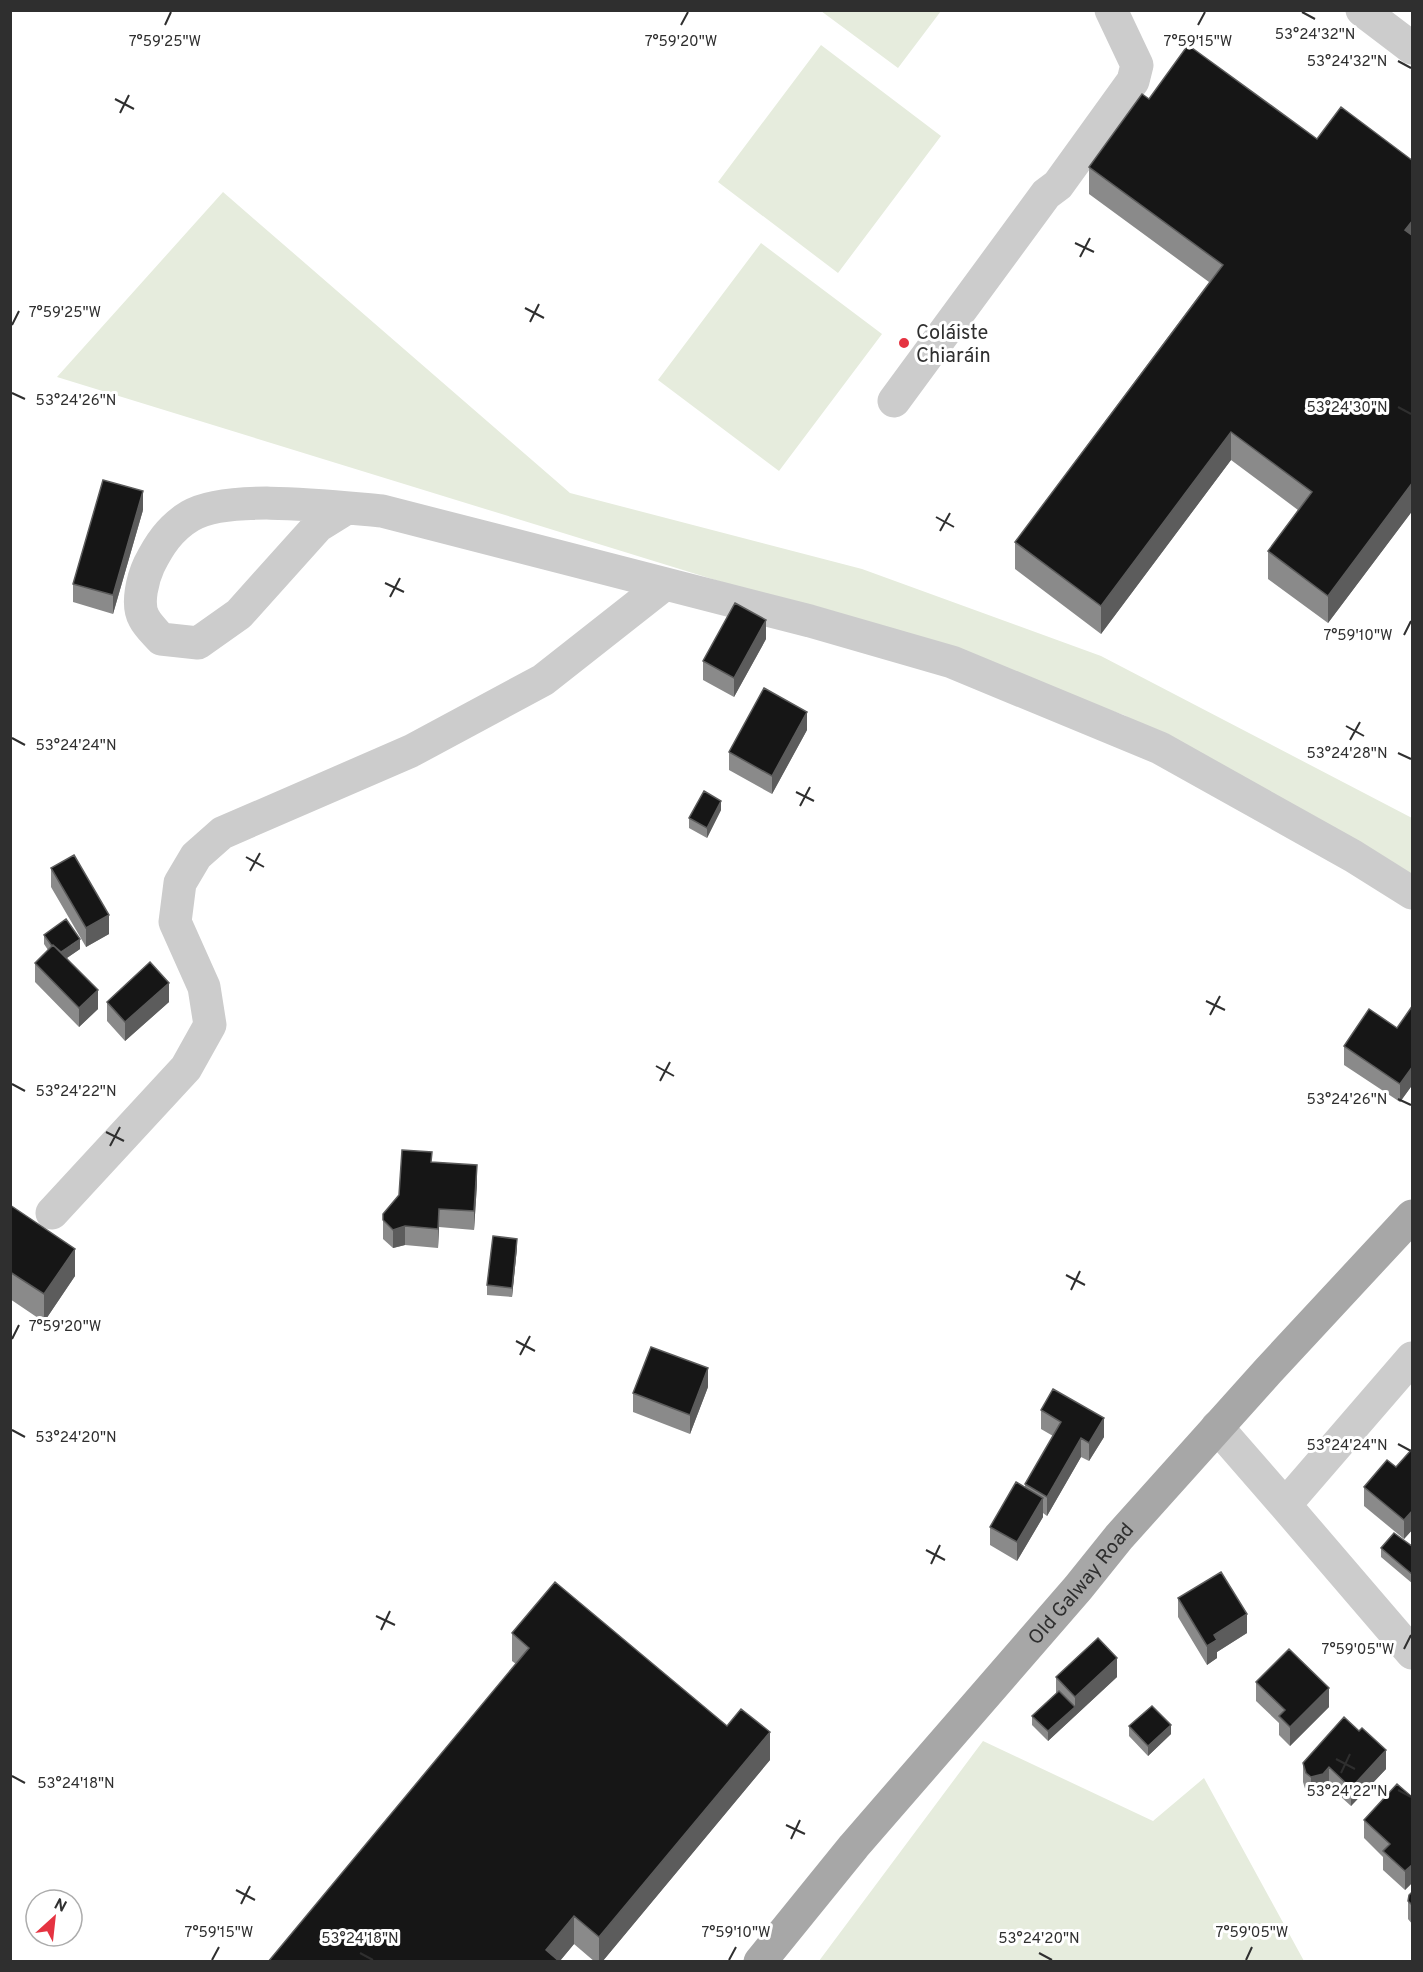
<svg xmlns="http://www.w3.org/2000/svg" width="1423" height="1972" font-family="Overpass,sans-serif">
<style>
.green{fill:#e6ecdd}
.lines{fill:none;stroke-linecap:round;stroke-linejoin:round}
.minor{stroke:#ccc;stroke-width:33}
.major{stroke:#a7a7a7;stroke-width:33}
.wall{fill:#8a8a8a}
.shaded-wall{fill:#5c5c5c}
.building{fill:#161616;stroke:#5c5c5c;stroke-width:1.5}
.ticks{fill:none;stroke:#2f2f2f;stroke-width:2}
.poi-dot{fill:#e53341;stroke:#fff;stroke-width:2}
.labels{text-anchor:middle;stroke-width:6;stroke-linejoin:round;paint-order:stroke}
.poi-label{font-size:20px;fill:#2f2f2f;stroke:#fff;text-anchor:start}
.street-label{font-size:20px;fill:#2f2f2f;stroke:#fff}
.ticks-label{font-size:15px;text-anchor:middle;fill:#2f2f2f;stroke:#fff;stroke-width:6;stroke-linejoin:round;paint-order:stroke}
</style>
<rect width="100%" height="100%" fill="#fff"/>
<path class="green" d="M821 11H941L898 68Z
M821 45 941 136 838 273 718 182Z
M223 192 570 493 862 569 1101 656 1412 818V882L1124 715 826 614 57 377Z
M761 243 882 334 779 471 658 380Z
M983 1741 1153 1821 1204 1778 1304 1961H819Z"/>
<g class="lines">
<path class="minor" d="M1362 10 1412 48
M894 401 1046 194 1058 185 1133 81 1137 65 1111 10
M347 508 318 526 239 614 198 643 161 639C156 633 148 626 144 618 136 604 143 578 149 565 159 545 170 528 190 516 229 493 336 507 382 511L810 621 952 662 1160 748 1353 856 1412 893
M52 1213 186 1068 210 1025 204 987 175 922 180 883 196 856 222 833 411 751 543 680 665 584
M1217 1427 1285 1505 1412 1358
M1285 1505 1412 1653"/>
<path class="major" id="s1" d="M760 1962 854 1846 1078 1588 1119 1537 1268 1371 1412 1216"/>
</g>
<path class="wall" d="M1149 99 1317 139 1413 161V510L1328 623 1268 579V551L1298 510 1231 460 1101 634 1015 569V542L1209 282 1089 194V167Z
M143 510 113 614 73 602V584Z
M766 639 734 697 703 680V661Z
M807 730 772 794 729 770V752Z
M721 810 707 838 689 828V818Z
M51 868 109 934 86 947 51 887Z
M44 935 80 949 67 958 98 1009 79 1027 35 982V963L48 950 44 944Z
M107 1002H169L125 1041 107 1021Z
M1413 1005V1084L1400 1102 1344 1065V1046L1397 1028Z
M432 1162 477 1184 474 1230 439 1227 438 1248 405 1245 393 1248 383 1239V1214Z
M10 1205 75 1276 44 1322 10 1299Z
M517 1248 512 1297 487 1295V1285Z
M708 1387 690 1434 633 1412V1393Z
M1041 1410 1104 1437 1089 1461 1081 1457 1047 1516 1043 1513V1517L1017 1561 990 1545V1527L1025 1488V1484L1053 1436 1041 1429Z
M1413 1448V1529L1404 1539 1364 1506V1487L1396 1467Z
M1412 1547 1413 1584 1381 1557V1548Z
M1178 1598 1247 1633 1217 1652V1658L1207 1665 1178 1617Z
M512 1633 727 1726 770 1760 602 1962H595L574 1944 560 1961 268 1962 516 1664 512 1661Z
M1056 1677H1117L1048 1741 1032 1725V1716L1056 1694Z
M1256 1682 1329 1707 1290 1746 1279 1735V1723L1256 1701Z
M1129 1726 1171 1734 1148 1756 1129 1736Z
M1303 1763 1386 1769 1351 1806 1329 1786 1323 1793 1311 1796 1306 1792 1303 1782Z
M1413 1796V1882L1405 1890 1383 1870V1857L1364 1838V1820Z
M1413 1891V1925L1408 1919V1901Z"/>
<path class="shaded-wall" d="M1413 220V248L1405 230Z
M1231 432V460L1101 634V606Z
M1413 482V510L1328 623V596Z
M143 491V510L113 614V595Z
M766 620V639L734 697V678Z
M807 712V730L772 794V776Z
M721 801V810L707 838V828Z
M109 915V934L86 947V928Z
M80 939V949L58 964V955Z
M169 983V1002L125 1041V1022Z
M98 990V1009L79 1027V1008Z
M1413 1066V1084L1400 1102V1084Z
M477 1165V1184L474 1230V1211Z
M439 1209V1227L438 1248V1229Z
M405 1226V1245L393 1248V1230Z
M517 1239V1248L512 1297V1288Z
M75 1249V1276L44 1322V1294Z
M708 1368V1387L690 1434V1415Z
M1104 1418V1437L1089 1461V1443Z
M1081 1438V1457L1047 1516V1497Z
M1043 1498V1517L1017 1561V1542Z
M1413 1510V1529L1404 1539V1520Z
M1247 1614V1633L1217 1652V1658L1207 1665V1646L1214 1635Z
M1117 1658V1677L1075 1716V1697Z
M1329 1688V1707L1290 1746V1727Z
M1075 1707V1716L1048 1741V1731Z
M1171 1725V1734L1148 1756V1746Z
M770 1732V1760L602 1962H599V1937Z
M1386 1750V1769L1351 1806V1788Z
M1329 1767V1786L1323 1793 1311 1796V1777Z
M1413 1864V1882L1405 1890V1871Z
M574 1916V1944L559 1962 546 1950Z"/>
<path class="building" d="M1188 45 1317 139 1341 107 1413 161V220L1405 230 1413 236V482L1328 596 1268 551 1312 492 1231 432 1101 606 1015 542 1223 265 1089 167 1142 94 1149 99Z
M103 480 143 491 113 595 73 584Z
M735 603 766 620 734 678 703 661Z
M764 688 807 712 772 776 729 752Z
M704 791 721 801 707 828 689 818Z
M74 855 109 915 86 928 51 868Z
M66 919 80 939 61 952 53 945 52 946 44 935Z
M53 945 98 990 79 1008 35 963Z
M150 962 169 983 125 1022 107 1002Z
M1413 1005V1066L1400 1084 1344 1046 1369 1009 1397 1028Z
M402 1150 432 1152 431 1162 477 1165 474 1211 439 1209 438 1229 405 1226 393 1230 383 1220V1214L399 1195Z
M10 1205 75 1249 44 1294 10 1272Z
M493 1236 517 1239 512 1288 487 1285Z
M651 1347 708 1368 690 1415 633 1393Z
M1053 1389 1104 1418 1089 1443 1081 1438 1047 1497 1025 1484 1061 1422 1041 1410Z
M1413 1448V1510L1404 1520 1364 1487 1387 1460 1396 1467Z
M1016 1482 1043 1498 1017 1542 990 1527Z
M1394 1533 1413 1547V1575L1381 1548Z
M1221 1572 1247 1614 1214 1635 1217 1640 1207 1646 1178 1598Z
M555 1582 727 1726 741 1709 770 1732 599 1937 574 1916 546 1950 560 1962H268L529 1648 512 1633Z
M1098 1638 1117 1658 1075 1697 1056 1677Z
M1289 1649 1329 1688 1290 1727 1279 1716 1285 1710 1256 1682Z
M1059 1691 1075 1707 1048 1731 1032 1716Z
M1152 1706 1171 1725 1148 1746 1129 1726Z
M1344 1717 1359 1731 1362 1728 1386 1750 1351 1788 1329 1767 1323 1774 1311 1777 1306 1773 1303 1763Z
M1397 1784 1412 1797 1413 1796V1864L1405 1871 1383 1851 1390 1844 1364 1820Z
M1413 1891V1906L1408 1901 1409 1895Z"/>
<path class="ticks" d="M1302 12 1315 19M165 25 171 12M681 25 688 12M1198 25 1205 12M1398 61 1411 68M115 99 134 109M120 113 129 95M1075 243 1094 252M1080 257 1090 238M525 308 544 318M530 322 539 304M12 325 19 311M12 393 25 399M1398 407 1411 414M936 517 954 527M940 531 950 513M385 583 404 592M390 597 400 578M1404 635 1411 621M1346 726 1364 736M12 738 25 745M1350 740 1360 722M1398 753 1411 759M796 792 814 801M800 806 810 787M246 857 264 867M250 871 260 853M1206 1001 1225 1010M1210 1015 1220 996M656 1066 674 1076M660 1081 670 1062M12 1084 25 1091M1398 1099 1411 1105M106 1132 124 1141M110 1146 120 1127M1066 1275 1085 1285M1071 1290 1080 1271M12 1339 19 1325M516 1341 535 1351M520 1355 530 1336M12 1430 25 1437M1398 1444 1411 1451M926 1550 945 1560M931 1564 940 1545M376 1616 395 1625M381 1630 390 1611M1404 1649 1411 1635M1336 1759 1355 1769M1341 1773 1350 1754M12 1776 25 1783M1398 1790 1411 1797M786 1825 805 1834M791 1839 800 1820M236 1890 255 1900M241 1904 250 1886M360 1953 373 1960M1039 1953 1052 1960M212 1960 219 1947M729 1960 736 1947M1246 1960 1252 1947"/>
<circle class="poi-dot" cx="904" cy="343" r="6"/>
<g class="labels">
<g class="poi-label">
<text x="916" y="339">Coláiste<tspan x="916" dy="23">Chiaráin</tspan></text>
</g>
<g class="street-label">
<text dy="7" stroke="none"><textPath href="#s1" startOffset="496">Old Galway Road</textPath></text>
</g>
</g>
<g class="ticks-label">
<text x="1315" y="39">53°24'32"N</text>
<text x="165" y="46">7°59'25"W</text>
<text x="681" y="46">7°59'20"W</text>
<text x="1198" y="46">7°59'15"W</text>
<text x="1347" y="66">53°24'32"N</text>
<text x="65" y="317">7°59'25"W</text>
<text x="76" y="405">53°24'26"N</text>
<text x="1347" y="412">53°24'30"N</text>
<text x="1358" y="640">7°59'10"W</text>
<text x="76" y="750">53°24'24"N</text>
<text x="1347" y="758">53°24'28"N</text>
<text x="76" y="1096">53°24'22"N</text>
<text x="1347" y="1104">53°24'26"N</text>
<text x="65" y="1331">7°59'20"W</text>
<text x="76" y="1442">53°24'20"N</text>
<text x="1347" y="1450">53°24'24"N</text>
<text x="1358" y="1654">7°59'05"W</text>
<text x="76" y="1788">53°24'18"N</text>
<text x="1347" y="1796">53°24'22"N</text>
<text x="219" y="1937">7°59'15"W</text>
<text x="736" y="1937">7°59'10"W</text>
<text x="1252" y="1937">7°59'05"W</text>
<text x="360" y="1943">53°24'18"N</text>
<text x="1039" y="1943">53°24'20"N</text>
</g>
<rect width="1423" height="1972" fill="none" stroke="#2f2f2f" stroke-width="24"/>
<g transform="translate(54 1918) rotate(27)"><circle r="28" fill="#ffffff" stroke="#acacac" stroke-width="1.5"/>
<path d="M0-4.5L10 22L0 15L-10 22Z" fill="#e53341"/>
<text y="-9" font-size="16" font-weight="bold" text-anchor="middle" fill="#2f2f2f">N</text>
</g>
</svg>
